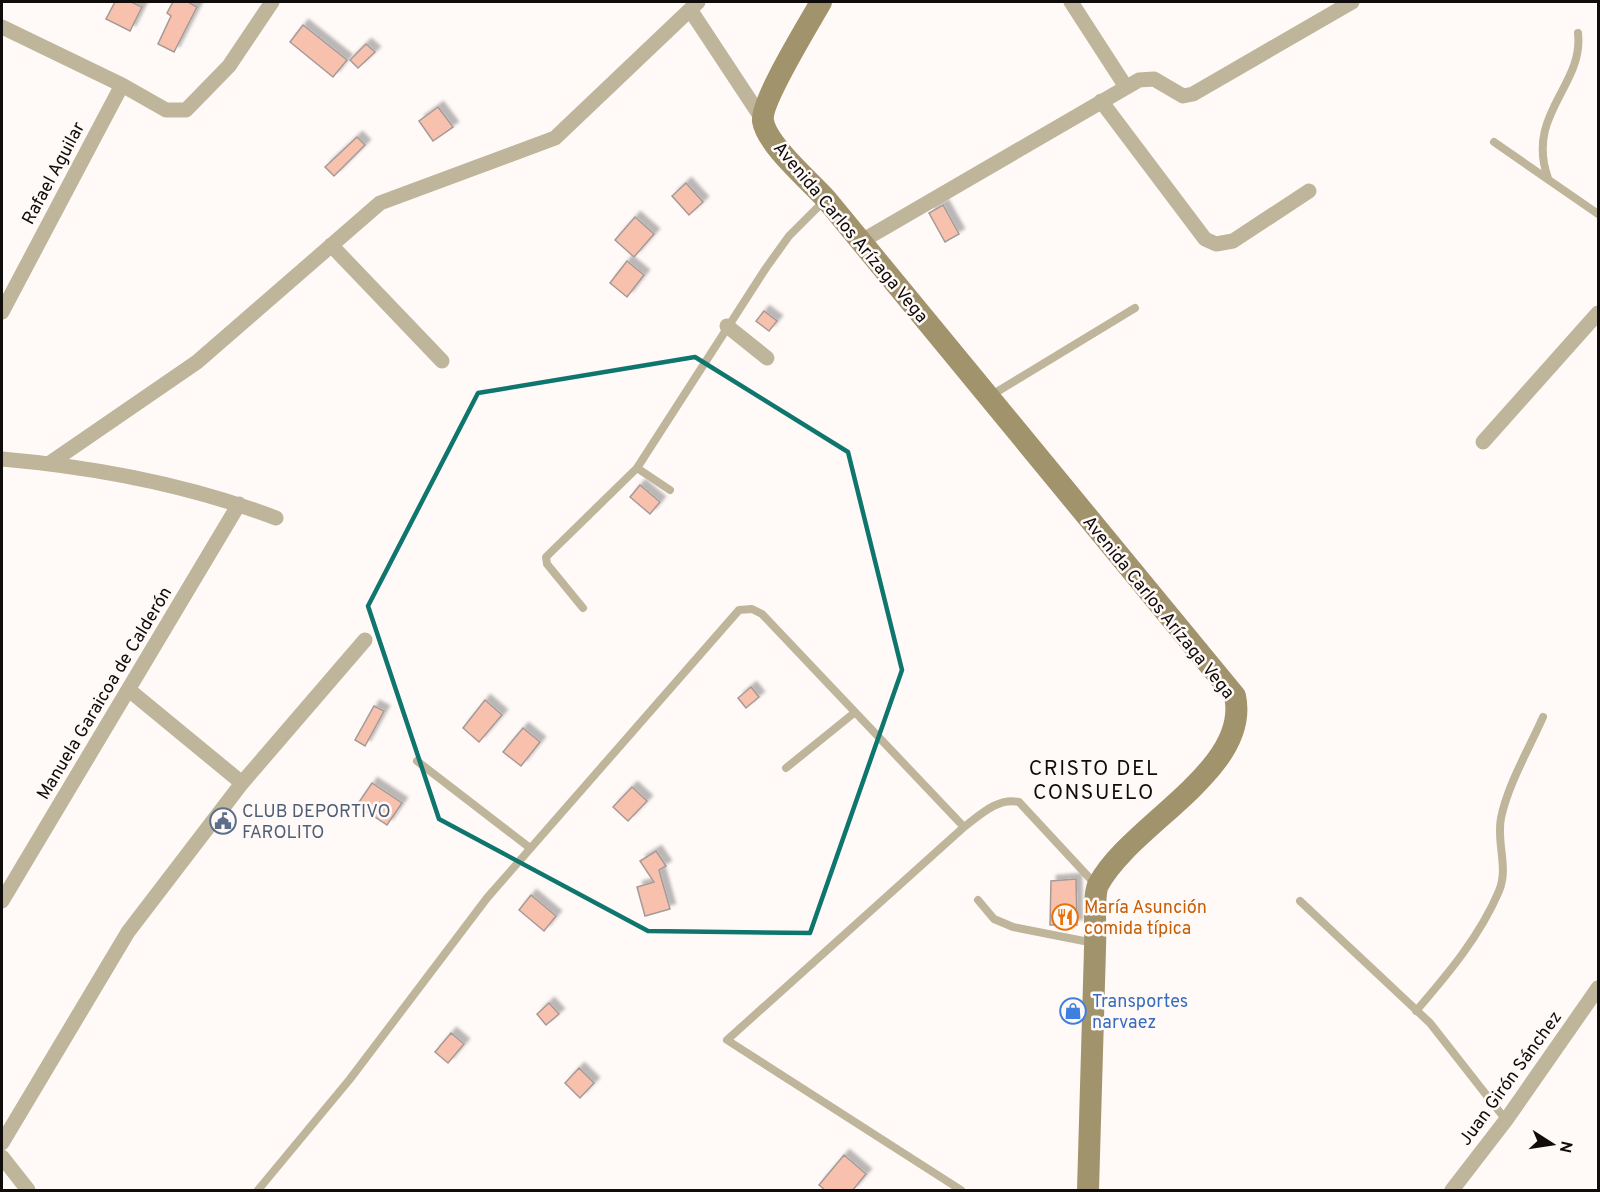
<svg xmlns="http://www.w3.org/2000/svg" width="1600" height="1192" font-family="Overpass,sans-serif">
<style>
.building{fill:#f7c1ae;stroke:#a59a96;stroke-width:1.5;filter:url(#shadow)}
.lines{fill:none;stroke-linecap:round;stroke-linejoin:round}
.lane{stroke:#beb59b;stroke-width:8}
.street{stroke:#beb59b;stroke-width:15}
.secondary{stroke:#a1936c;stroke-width:22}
.marked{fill:none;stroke:#0f766e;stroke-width:4.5;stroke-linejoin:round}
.labels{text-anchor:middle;stroke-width:5;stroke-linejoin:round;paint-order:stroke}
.street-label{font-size:18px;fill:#100c0b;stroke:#fffaf8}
.service-label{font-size:18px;fill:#4e5e75;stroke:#fffaf8;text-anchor:start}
.food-label{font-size:18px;fill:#c56008;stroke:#fffaf8;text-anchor:start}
.shop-label{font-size:18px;fill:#366cbe;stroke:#fffaf8;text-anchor:start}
.quarter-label{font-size:21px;letter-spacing:1.5px;fill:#100c0b;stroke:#fffaf8}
</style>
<defs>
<filter id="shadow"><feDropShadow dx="5.5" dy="-5.5" stdDeviation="1.5" flood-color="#0004"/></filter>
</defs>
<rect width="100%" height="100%" fill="#fffaf8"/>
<path class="building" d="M115 2H131L142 7 130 31 106 19Z
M173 2H188L197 7 174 52 158 44 171 16 167 13Z
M303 25 347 60 333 77 290 42Z
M366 44 375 52 358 68 350 60Z
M438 107 453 127 433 141 419 121Z
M357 137 365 145 334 176 325 167Z
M686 183 703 202 689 215 672 196Z
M943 205 959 234 945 242 929 213Z
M635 217 654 234 634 257 615 240Z
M627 261 644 275 627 297 610 283Z
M764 311 777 321 769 331 756 321Z
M640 485 660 502 650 514 630 497Z
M751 687 759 697 746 708 738 698Z
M485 700 502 715 479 742 463 728Z
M374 706 384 711 365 746 355 740Z
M523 728 540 742 521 766 503 752Z
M372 783 402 803 387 825 357 805Z
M632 787 647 801 628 821 613 807Z
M656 851 666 866 659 870 670 909 645 916 637 887 654 882 640 861Z
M1076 879 1077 925H1050L1051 881Z
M531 895 556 916 544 931 519 910Z
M549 1003 559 1014 546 1025 537 1014Z
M451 1033 464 1044 448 1063 435 1052Z
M579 1068 594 1083 580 1098 565 1083Z
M844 1155 866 1174 852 1191H826L819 1185Z"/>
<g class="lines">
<path class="lane" d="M1494 142 1598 214
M1548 178C1525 114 1584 86 1578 33
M990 396 1135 308
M670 490 637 468 766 268 789 236 825 200
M583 608 547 564 546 557 637 468
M417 761 530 848
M786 768 854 713
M978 900 994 919 1013 927 1094 943
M1300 901 1430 1023 1506 1120
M1416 1011C1448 974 1480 936 1499 891 1509 867 1496 843 1501 818 1508 784 1529 749 1543 717
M258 1190 350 1079 487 898 739 610 752 609 762 614 964 827C980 815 998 797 1019 802L1096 885
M961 1190 727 1040 964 827"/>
<path class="street" d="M1071 2 1126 87
M691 11 763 120
M2 27 122 85 166 110H186L229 66 272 2
M1101 101 1205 239 1216 244 1233 241 1309 191
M860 242 1139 80 1154 79 1183 96 1193 94 1352 2
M331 245 442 361
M2 312 122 85
M727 326 767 358
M1483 442 1598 313
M2 459C94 467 189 485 276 518
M50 463 197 362 380 203 555 138 698 2
M129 690 242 783
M2 901 239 504
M2 1143 128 932 242 783 365 640
M2 1157 28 1190
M1452 1190 1506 1120 1598 988"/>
<path class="secondary" d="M821 2C810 22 760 102 763 121 767 145 810 181 826 199L1235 696C1251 770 1130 824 1098 885 1093 896 1096 934 1095 948 1093 1029 1090 1110 1088 1190"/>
</g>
<path class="marked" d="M695 357 848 452 902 670 810 933 648 931 439 819 368 606 478 393Z"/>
<defs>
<g id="civic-ring" transform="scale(1.35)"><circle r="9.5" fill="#fffaf8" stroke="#5c6f8a" stroke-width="1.5"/><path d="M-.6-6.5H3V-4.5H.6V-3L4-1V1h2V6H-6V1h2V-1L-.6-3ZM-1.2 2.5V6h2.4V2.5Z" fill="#5c6f8a"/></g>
<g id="restaurant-ring" transform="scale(1.35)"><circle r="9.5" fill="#fffaf8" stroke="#e8710a" stroke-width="1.5"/><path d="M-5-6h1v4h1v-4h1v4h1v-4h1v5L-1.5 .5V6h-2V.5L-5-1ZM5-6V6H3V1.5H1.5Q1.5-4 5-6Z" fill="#e8710a"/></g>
<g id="shop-ring" transform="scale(1.35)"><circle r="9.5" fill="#fffaf8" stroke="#3f7fe0" stroke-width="1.5"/><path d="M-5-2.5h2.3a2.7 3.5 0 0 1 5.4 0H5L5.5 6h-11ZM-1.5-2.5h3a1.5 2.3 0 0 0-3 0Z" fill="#3f7fe0"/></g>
</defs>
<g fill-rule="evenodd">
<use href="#civic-ring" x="223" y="821"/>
<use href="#restaurant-ring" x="1065" y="917"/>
<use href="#shop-ring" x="1073" y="1011"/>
</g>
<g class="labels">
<g class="street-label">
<text transform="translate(53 173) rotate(-62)" y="6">Rafael Aguilar</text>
<text transform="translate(851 232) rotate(50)" y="6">Avenida Carlos Arízaga Vega</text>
<text transform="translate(1159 607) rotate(51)" y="6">Avenida Carlos Arízaga Vega</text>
<text transform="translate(104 693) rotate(-59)" y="6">Manuela Garaicoa de Calderón</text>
<text transform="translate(1510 1078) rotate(-54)" y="6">Juan Girón Sánchez</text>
</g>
<g class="service-label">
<text x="242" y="817">CLUB DEPORTIVO<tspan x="242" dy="21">FAROLITO</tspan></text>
</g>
<g class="food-label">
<text x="1084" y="913">María Asunción<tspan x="1084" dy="21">comida típica</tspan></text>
</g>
<g class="shop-label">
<text x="1092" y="1007">Transportes<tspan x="1092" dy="21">narvaez</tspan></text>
</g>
<g class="quarter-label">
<text x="1094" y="775">CRISTO DEL<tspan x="1094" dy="24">CONSUELO</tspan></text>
</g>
</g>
<rect width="1600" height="1192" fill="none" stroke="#100c0b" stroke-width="6"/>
<g transform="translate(1552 1144) rotate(102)" stroke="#fffaf8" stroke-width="4.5" paint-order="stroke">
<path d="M0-4.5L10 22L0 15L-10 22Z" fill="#100c0b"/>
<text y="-9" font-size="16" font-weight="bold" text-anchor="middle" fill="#100c0b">N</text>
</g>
</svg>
